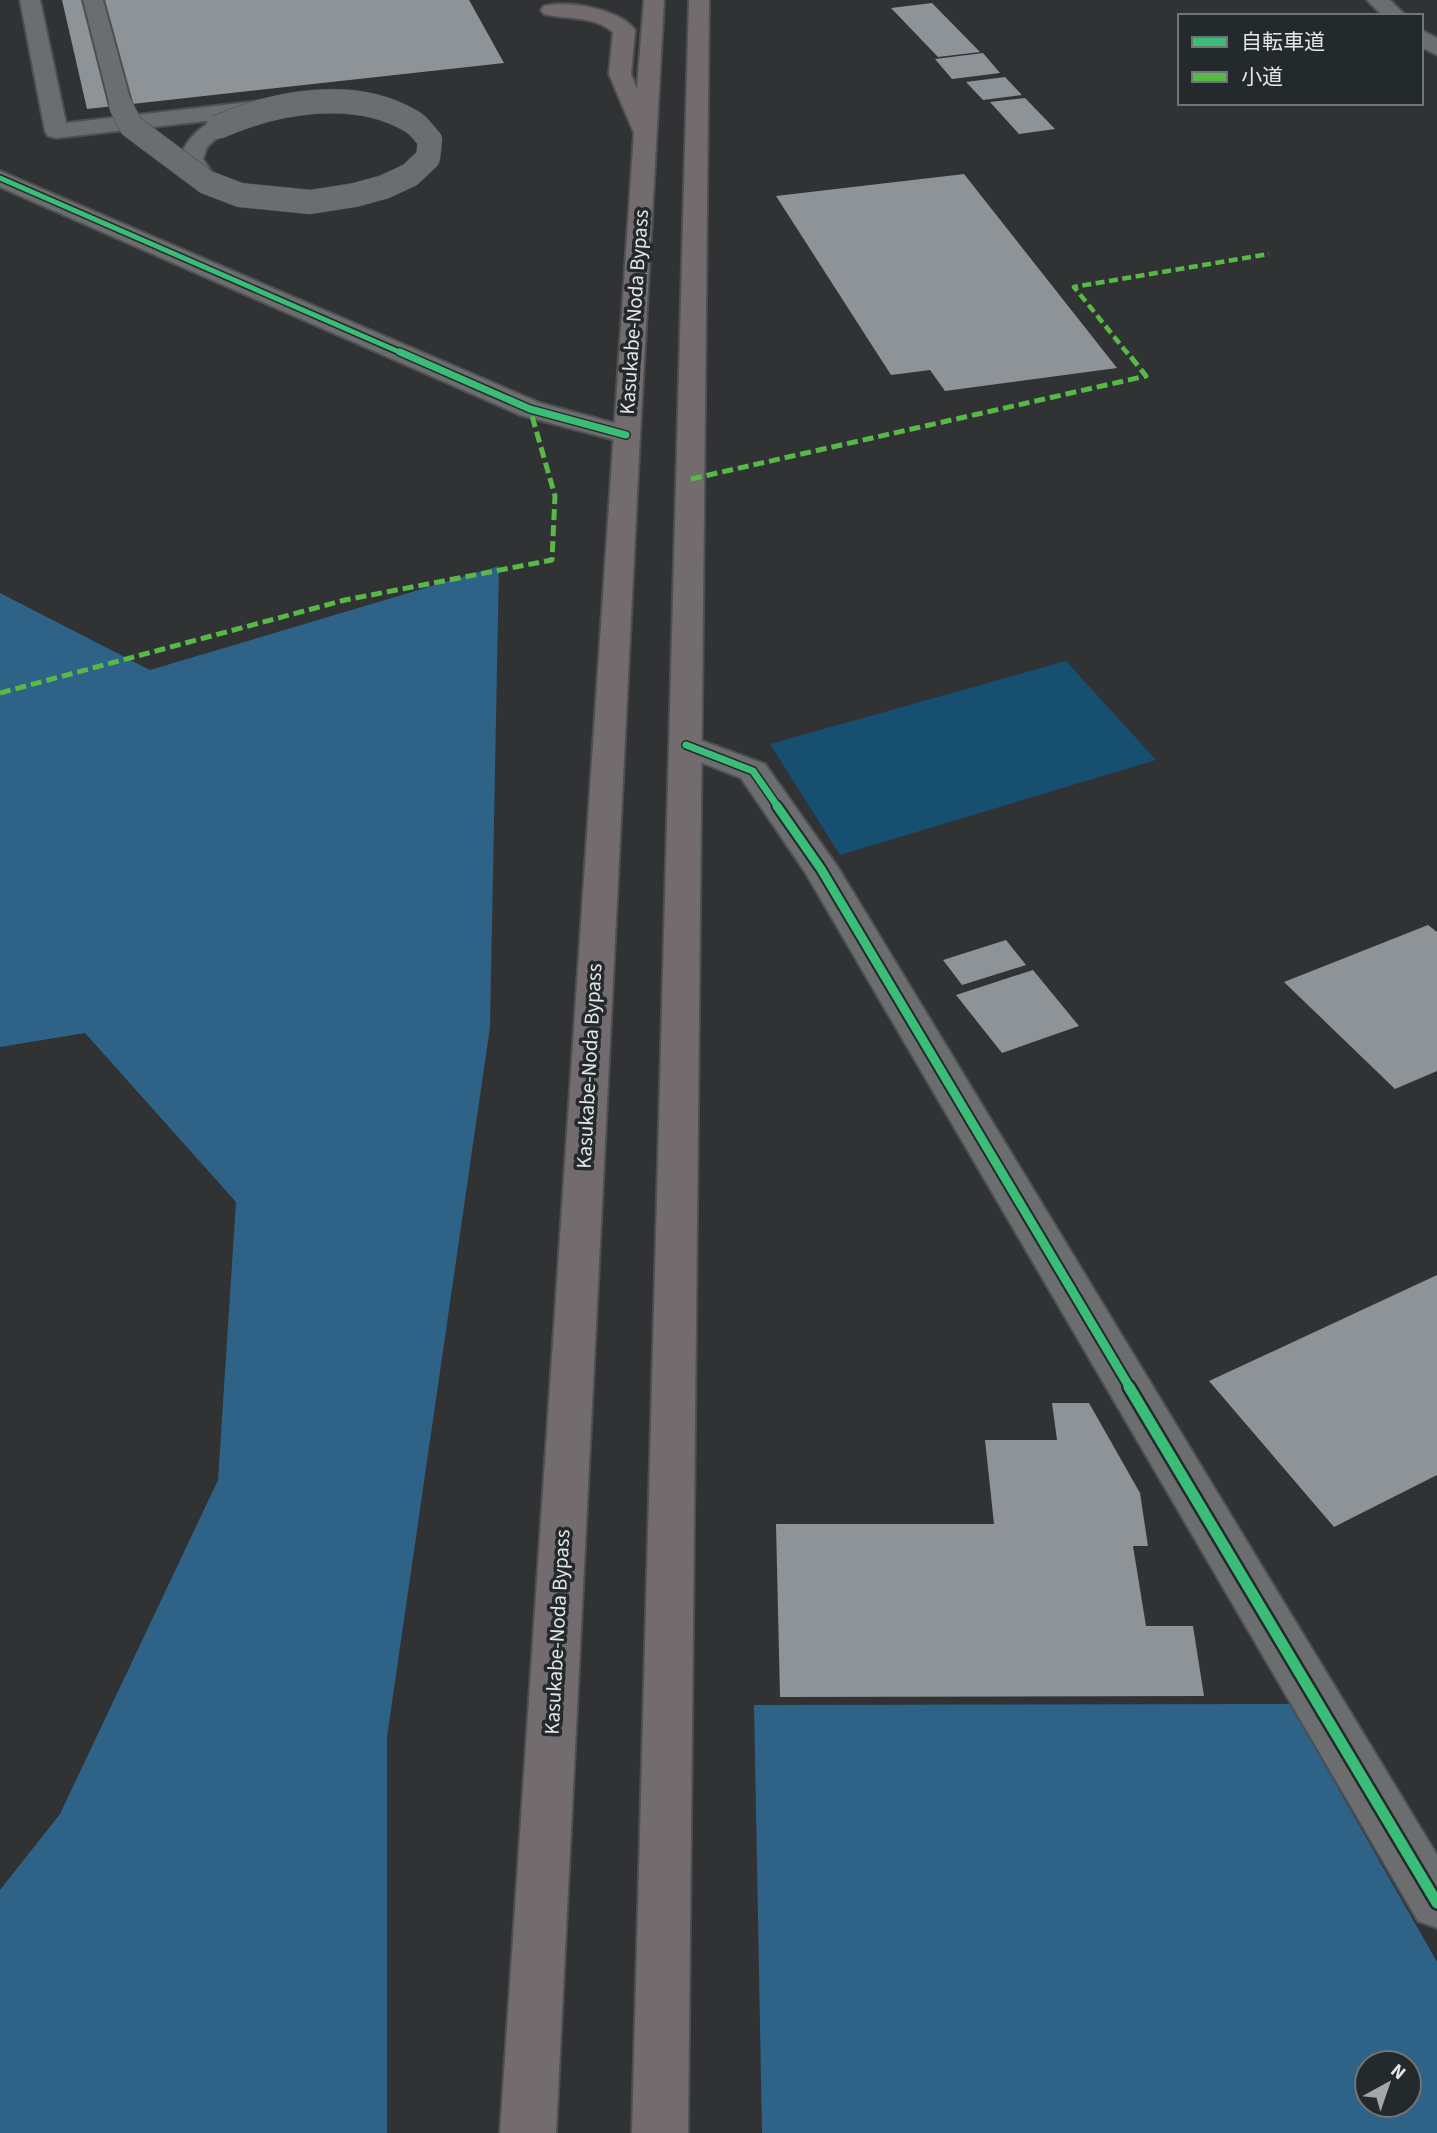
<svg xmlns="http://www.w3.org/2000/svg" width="1437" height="2133" font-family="'Source Sans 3','Noto Sans JP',sans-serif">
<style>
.green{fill:#174f71}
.forest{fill:#2e6286;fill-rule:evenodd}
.building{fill:#8e9398}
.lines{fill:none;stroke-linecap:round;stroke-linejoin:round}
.service-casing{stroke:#4d4f51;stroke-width:4}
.minor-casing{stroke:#4d4f51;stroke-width:4}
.tertiary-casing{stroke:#4d4f51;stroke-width:4}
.trunk-casing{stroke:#4d4f51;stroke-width:4}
.service{fill:#6b6d6f;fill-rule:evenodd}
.minor{fill:#6b6d6f;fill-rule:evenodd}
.tertiary{fill:#6b6d6f;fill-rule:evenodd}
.trunk{fill:#726c6e;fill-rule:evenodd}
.service-bridge-casing{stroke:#4d4f51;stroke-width:25;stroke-linecap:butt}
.service-bridge{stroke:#6b6d6f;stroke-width:24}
.quiet-far1{stroke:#58b947;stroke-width:4.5;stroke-dasharray:9 4.5;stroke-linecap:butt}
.quiet{stroke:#58b947;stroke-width:5;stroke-dasharray:11 5;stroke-linecap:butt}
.cycleway-far3-casing{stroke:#24292c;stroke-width:8}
.cycleway-far2-casing{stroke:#24292c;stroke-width:10}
.cycleway-far1-casing{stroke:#24292c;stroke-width:13}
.cycleway-casing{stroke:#24292c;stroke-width:16}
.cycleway-far3{stroke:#3abd76;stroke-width:5}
.cycleway-far2{stroke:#3abd76;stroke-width:7}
.cycleway-far1{stroke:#3abd76;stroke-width:9}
.cycleway{stroke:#3abd76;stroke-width:11}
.labels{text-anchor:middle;stroke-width:7;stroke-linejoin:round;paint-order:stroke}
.street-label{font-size:21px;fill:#e2e6e8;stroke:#24292c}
</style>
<rect width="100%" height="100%" fill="#303234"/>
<path class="green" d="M1066 661 1156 760 840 855 770 744Z"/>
<path class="forest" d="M499 566 490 1027 387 1737V2133H0V1890L60 1814 218 1480 236 1202 85 1033 0 1047V593L150 670Z
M1290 1704 1437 1962V2133H762L754 1705ZM1367 2063H1409V2105H1367Z"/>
<path class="building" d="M62 0H469L504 63 87 109Z
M932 3 980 52 938 57 891 8Z
M983 53 1000 73 952 79 935 59Z
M1005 77 1022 95 983 100 966 82Z
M1025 98 1055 129 1019 134 990 102Z
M964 174 1117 368 945 391 930 370 891 375 776 196Z
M1428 925 1437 932V1071L1395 1089 1284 982Z
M1006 940 1026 965 962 985 943 960Z
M1033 970 1079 1026 1002 1053 956 995Z
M1437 1275V1475L1334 1527 1209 1381Z
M1052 1403H1089L1140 1493 1148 1546H1133L1146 1626H1193L1204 1696 780 1697 776 1524H994L985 1440H1057Z"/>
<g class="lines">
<g class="service-casing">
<path id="service" d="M20 0H40L66 123 276 99 284 101 287 106 284 111 276 113 56 138 48 136 45 131Z
M83 0H103L132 106 129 111H113L110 106Z
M218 120 226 122 229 127 207 147 203 159 215 177 234 185 238 190 234 195C207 202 192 179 179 159 186 141 199 125 218 120Z"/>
</g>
<g class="minor-casing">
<path id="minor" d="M0 171 540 403 636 429 640 435 636 441 626 443 520 415 0 187Z
M686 735 765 764 839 869 1437 1855V1928L1418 1921 805 872 741 778 674 752 669 745 674 738Z"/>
</g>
<g class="tertiary-casing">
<path id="tertiary" d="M1367 0H1390L1406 16H1383Z
M1421 30 1437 38V55L1421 47Z"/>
</g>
<g class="trunk-casing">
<path id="trunk" d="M644 0H664L640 435 556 2133H500L634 133 609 74 613 32C593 15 567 20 544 14L541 10 544 6C568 0 620 9 635 30L631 74 637 89Z
M689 0H709L688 2133H632Z"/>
</g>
<use href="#service" class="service"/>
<use href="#minor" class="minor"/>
<use href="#tertiary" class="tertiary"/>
<use href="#trunk" class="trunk"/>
<g class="service-bridge-casing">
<path id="service-bridge" d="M121 106 131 126 206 182 240 195 310 202 355 195 384 187 410 175 428 158 430 140C424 134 419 125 411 121 354 87 275 102 218 127"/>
</g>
<use href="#service-bridge" class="service-bridge"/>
<path class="quiet-far1" d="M1128 354 1074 287 1269 254"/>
<path class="quiet" d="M691 479 1146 376 1127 352
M0 693 345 600 552 560 555 496 530 409"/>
<g class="cycleway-far3-casing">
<path id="cycleway-far3" d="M0 178 404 354"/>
</g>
<g class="cycleway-far2-casing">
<path id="cycleway-far2" d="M400 352 530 409 626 435
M686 745 753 771 778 807"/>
</g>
<g class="cycleway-far1-casing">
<path id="cycleway-far1" d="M777 806 821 869 1130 1388"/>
</g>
<g class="cycleway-casing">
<path id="cycleway" d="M1129 1387 1437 1903"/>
</g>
<use href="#cycleway-far3" class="cycleway-far3"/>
<use href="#cycleway-far2" class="cycleway-far2"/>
<use href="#cycleway-far1" class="cycleway-far1"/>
<use href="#cycleway" class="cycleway"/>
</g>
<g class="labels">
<g class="street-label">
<text transform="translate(634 312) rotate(-86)" y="7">Kasukabe-Noda Bypass</text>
<text transform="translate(589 1066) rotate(-87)" y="7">Kasukabe-Noda Bypass</text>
<text transform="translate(557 1632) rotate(-87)" y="7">Kasukabe-Noda Bypass</text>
</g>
</g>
<rect x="1178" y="14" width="245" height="91" fill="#24292c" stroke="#707577" stroke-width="2"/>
<rect x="1192" y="37" width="35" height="10" fill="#3abd76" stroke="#707577" stroke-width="2"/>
<text x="1241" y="49" font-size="21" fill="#e2e6e8">自転車道</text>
<rect x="1192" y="72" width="35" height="10" fill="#58b947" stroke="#707577" stroke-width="2"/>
<text x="1241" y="84" font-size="21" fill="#e2e6e8">小道</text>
<g transform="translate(1388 2084) rotate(40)"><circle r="33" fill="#24292c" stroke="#707577" stroke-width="2"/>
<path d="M0-5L12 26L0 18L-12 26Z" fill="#a4a7a9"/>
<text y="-10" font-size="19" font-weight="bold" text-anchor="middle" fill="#e2e6e8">N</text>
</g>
</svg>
